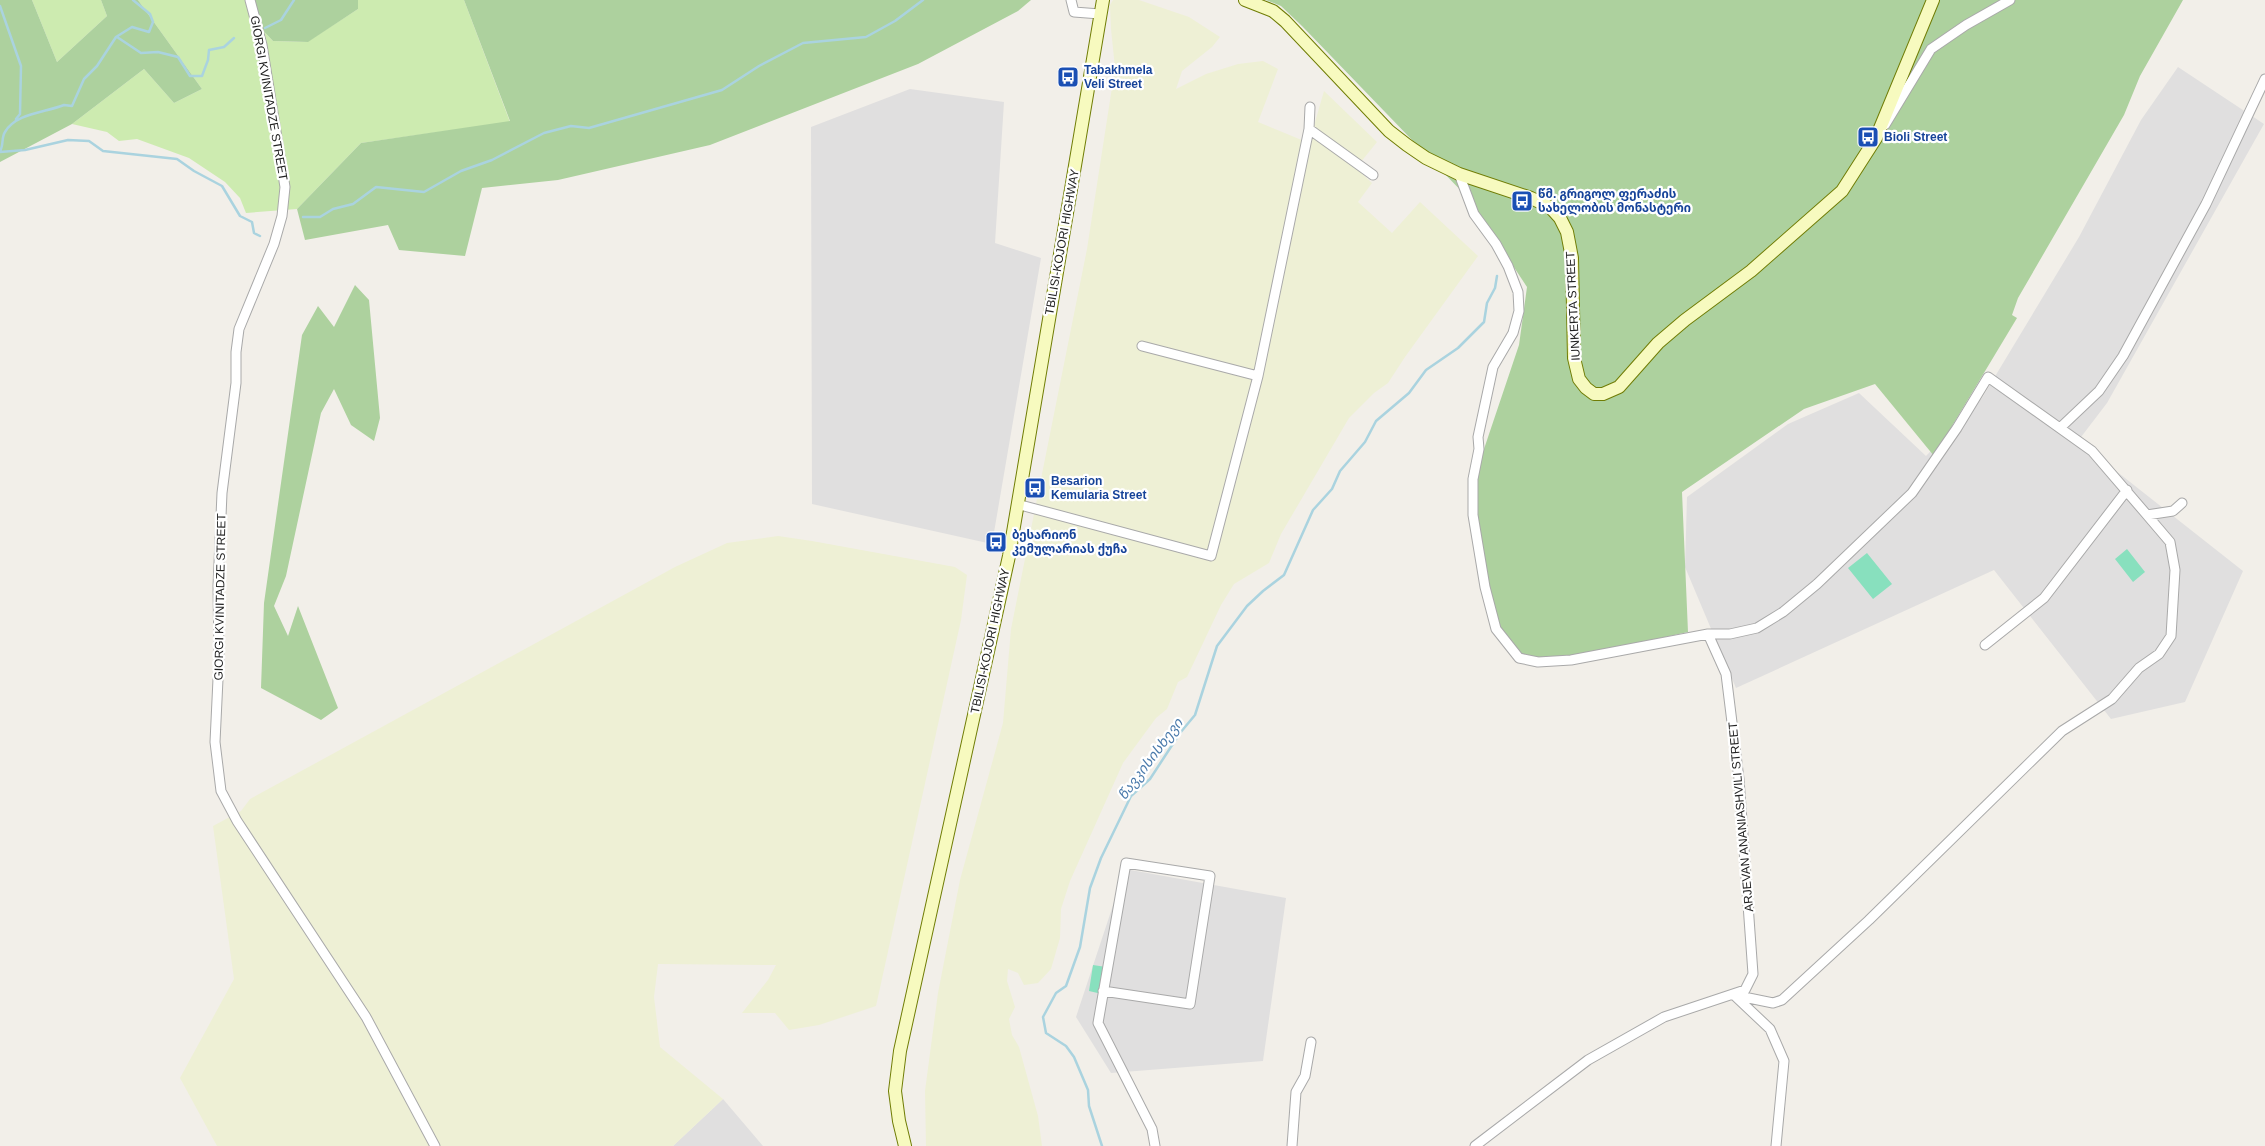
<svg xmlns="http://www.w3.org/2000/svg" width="2265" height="1146" font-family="Helvetica,'Noto Sans Georgian',sans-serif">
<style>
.residential{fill:#e0dfdf}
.farmland{fill:#eef0d5}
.grass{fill:#cdebb0}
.forest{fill:#add19e}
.pitch{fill:#88e0be}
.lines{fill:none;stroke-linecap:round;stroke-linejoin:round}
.stream{stroke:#aad3df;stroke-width:2.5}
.minor-casing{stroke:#a9a9a9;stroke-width:11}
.secondary-casing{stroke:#707d05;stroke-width:14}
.minor{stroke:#fff;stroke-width:9}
.secondary{stroke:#f7fabf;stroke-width:12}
.labels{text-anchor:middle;stroke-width:4.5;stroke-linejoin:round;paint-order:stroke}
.transit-label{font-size:12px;font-weight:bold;fill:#164399;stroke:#fff;text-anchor:start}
.street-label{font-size:12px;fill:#222;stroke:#fff}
.water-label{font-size:14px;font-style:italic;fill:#4a7aab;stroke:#fff}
</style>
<rect width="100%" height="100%" fill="#f2efe9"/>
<path class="residential" d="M2178 67 2264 124 2107 403 2078 441 2243 571 2185 702 2111 719 1994 570 1736 688 1685 567 1687 497 1788 424 1859 393 1926 456 1982 398 2079 237 2141 120Z
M910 89 1004 102 995 243 1041 258 992 544 812 504 811 127Z
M1125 869 1286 898 1263 1061 1111 1073 1076 1017Z
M723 1099 763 1146H673Z"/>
<path class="farmland" d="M1113 0H1139L1189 17 1220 37 1212 47 1182 71 1176 89 1206 74 1238 64 1263 61 1278 69 1258 122 1309 143 1324 91 1377 142 1356 168 1372 183 1358 202 1392 233 1420 202 1478 256 1405 357 1388 383 1374 393 1349 418 1281 534 1269 563 1234 584 1221 605 1187 677 1178 682 1167 709 1156 718 1123 763 1070 881 1061 909 1060 938 1051 969 1038 983 1024 985 1018 973 1008 969 1007 981 1015 1007 1009 1019 1012 1035 1019 1047 1038 1116 1042 1146H926L925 1091 938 993 960 880 1003 723 1011 629 1087 249 1115 68 1111 29 1110 5Z
M778 536 812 541 955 567 967 575 961 620 876 1006 819 1025 789 1030 775 1013H742L768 980 776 965 658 964 654 997 660 1047 723 1099 673 1146H217L180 1078 234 979 213 826 241 811 250 799 675 567 727 543Z"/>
<path class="grass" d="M32 0H101L107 16 57 62Z
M138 0H255L254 21 273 41 307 42 358 9V0H464L510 122 361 143 297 209 246 213 240 198 225 182 189 158 137 139 119 141 107 132 72 124 144 69 174 103 202 89Z"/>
<path class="forest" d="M0 0H32L57 62 107 16 101 0H138L202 89 174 103 144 69 72 124 0 162Z
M255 0H358V9L308 42 273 41 254 21Z
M464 0H1031L1018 11 918 64 710 145 558 180 482 188 465 256 399 250 388 225 305 240 297 209 361 143 510 121Z
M1266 0H2183L2140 76 2124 115 2018 298 2012 315 2017 318 1934 456 1875 384 1804 409 1682 492 1688 632 1570 658 1538 660 1520 655 1497 629 1475 514 1476 479 1484 449 1519 345 1527 287 1469 199 1302 26 1281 6Z
M355 285 369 300 380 418 374 441 351 425 334 389 321 413 286 576 274 606 288 636 298 606 338 708 321 720 261 688 264 603 302 335 318 306 334 327Z"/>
<path class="pitch" d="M2127 549 2145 572 2133 582 2115 559Z
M1867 553 1892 584 1873 599 1848 568Z
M1093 965 1106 967 1102 994 1089 991Z"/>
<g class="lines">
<path class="stream" d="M0 6 21 66 20 114 16 119
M265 28 281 20 294 0
M117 37 141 53 158 52 178 57 190 76H202L208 60 209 50 224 47 234 38
M0 151C4 145 1 138 5 132 16 113 44 113 64 105L72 106 84 79 97 66 116 37 132 27 149 32 153 22 150 14 133 0
M0 152 25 150 68 140 89 141 103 151 177 159 194 171 222 186 240 216 252 222 254 233 260 236
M303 217H320L333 209 353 204 376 187 424 192 461 171 492 160 544 133 571 126 589 128 722 90 759 66 803 43 866 37 895 21 923 0
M1102 1146 1089 1106 1088 1090 1074 1057 1066 1046 1046 1033 1043 1017 1056 993 1066 986 1080 947 1090 888 1101 858 1131 796 1150 779 1180 733 1195 715 1217 646 1247 606 1263 591 1284 575 1313 510 1332 489 1340 471 1365 442 1376 421 1409 393 1426 370 1458 348 1484 322 1487 303 1495 288 1497 276"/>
<g class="minor-casing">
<path id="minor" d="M250 0 262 45 285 187 282 216 274 244 239 329 236 352V383L222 493 218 586 219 658 215 742 221 791 237 821 366 1017 435 1146
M1071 0 1074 12 1100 14
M1885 125 1931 49 1966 25 2010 0
M1309 129 1373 175
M1459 174 1474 214 1496 244 1508 266 1518 292 1519 311 1513 333 1493 367 1478 437 1479 449 1473 479V515L1485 587 1496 629 1519 658 1538 662 1571 660 1708 634H1730L1757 628 1783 612 1817 584 1912 493 1957 428 1988 377 2092 451 2147 515 2173 511 2182 503
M1258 376 1309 129 1310 107
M2061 427 2099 391 2123 356 2206 204 2265 79
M1017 504 1211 556 1258 376 1142 346
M1985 645 2044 598 2127 490
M1103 991 1190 1004 1210 876 1126 863 1098 1023 1152 1129 1155 1146
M1734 995 1773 1003 1782 1000 1869 920 2062 731 2112 699 2139 668 2159 654 2171 636 2175 570 2170 542 2147 515
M1734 995 1770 1029 1784 1061 1776 1146
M1292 1146 1296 1092 1305 1076 1311 1042
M1475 1146 1588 1060 1664 1017 1745 990 1753 974 1739 779 1726 674 1708 634"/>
</g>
<g class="secondary-casing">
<path id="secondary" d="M1245 0 1273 11 1285 21 1389 131 1407 145 1426 158 1459 174 1531 198 1550 207 1560 218 1567 232 1572 258 1574 358 1579 379 1586 388 1594 394H1603L1619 387 1658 343 1685 320 1751 271 1842 191 1876 138 1933 0
M905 1146 899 1121 895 1091 900 1051 1009 556 1103 0"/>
</g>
<use href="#minor" class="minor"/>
<use href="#secondary" class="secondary"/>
</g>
<defs>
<g id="bus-square" transform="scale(1.125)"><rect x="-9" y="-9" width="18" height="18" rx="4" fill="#1a4fb4" stroke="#fff"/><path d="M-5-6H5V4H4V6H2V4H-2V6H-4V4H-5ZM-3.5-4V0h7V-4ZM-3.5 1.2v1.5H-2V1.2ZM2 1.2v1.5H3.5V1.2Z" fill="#fff"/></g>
</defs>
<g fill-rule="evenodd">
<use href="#bus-square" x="1068" y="77"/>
<use href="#bus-square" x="1868" y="137"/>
<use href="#bus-square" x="1522" y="201"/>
<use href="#bus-square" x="1035" y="488"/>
<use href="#bus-square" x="996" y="542"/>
</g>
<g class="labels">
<g class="transit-label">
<text x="1084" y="74">Tabakhmela<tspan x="1084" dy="14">Veli Street</tspan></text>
<text x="1884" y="141">Bioli Street</text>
<text x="1538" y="198">წმ. გრიგოლ ფერაძის<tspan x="1538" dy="14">სახელობის მონასტერი</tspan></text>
<text x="1051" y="485">Besarion<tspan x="1051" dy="14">Kemularia Street</tspan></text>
<text x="1012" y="539">ბესარიონ<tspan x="1012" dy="14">კემულარიას ქუჩა</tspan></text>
</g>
<g class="street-label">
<text transform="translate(269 98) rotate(80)" y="4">GIORGI KVINITADZE STREET</text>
<text transform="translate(1062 242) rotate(-80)" y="4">TBILISI-KOJORI HIGHWAY</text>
<text transform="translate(1573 306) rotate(-93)" y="4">IUNKERTA STREET</text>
<text transform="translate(220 597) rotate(-89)" y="4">GIORGI KVINITADZE STREET</text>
<text transform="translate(990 641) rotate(-78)" y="4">TBILISI-KOJORI HIGHWAY</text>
<text transform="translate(1741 817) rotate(-95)" y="4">ARJEVAN ANANIASHVILI STREET</text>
</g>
<g class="water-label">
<text transform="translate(1150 759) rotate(-53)" y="5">წავკისისხევი</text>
</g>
</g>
</svg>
